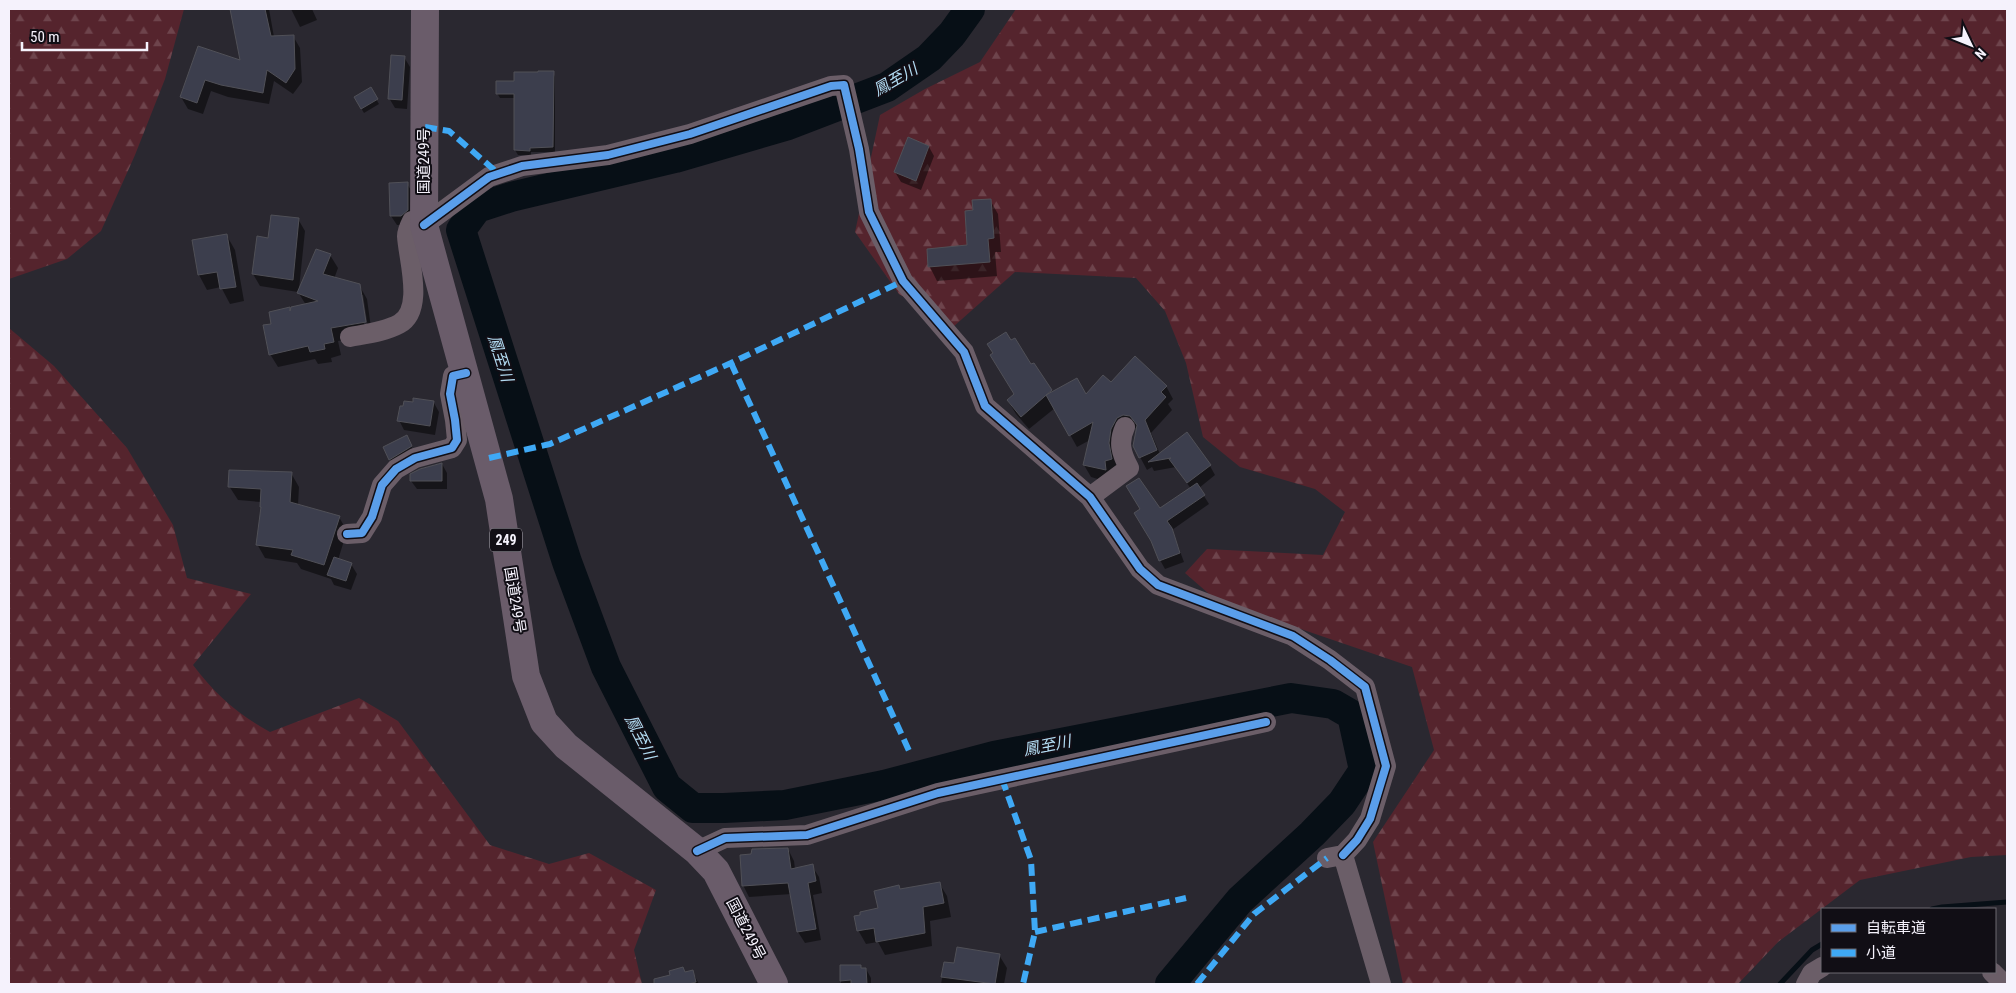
<svg xmlns="http://www.w3.org/2000/svg" width="2016" height="993" font-family="'Roboto Condensed','Noto Sans JP',sans-serif">
<style>
.forest{fill:url(#forest-firs)}
.shadow{fill:#0007;fill-rule:evenodd}
.lines{fill:none;stroke-linecap:round;stroke-linejoin:round}
.stream{stroke:#070f16;stroke-width:5}
.river{stroke:#070f16;stroke-width:30}
.building{fill:#3c3e4d;stroke:#505057}
.minor{stroke:#6b5e68;stroke-width:20}
.trunk{stroke:#6a5c6a;stroke-width:28}
.quiet{stroke:#3fa9f5;stroke-width:6;stroke-dasharray:12 6;stroke-linecap:butt}
.cycleway-casing{stroke:#110e15;stroke-width:11}
.cycleway{stroke:#5a9eea;stroke-width:8}
.labels{text-anchor:middle;stroke-width:4;stroke-linejoin:round;paint-order:stroke}
.shield{fill:#110e15;stroke:#b1aeb7;stroke-width:1}
.shield-label{font-size:14px;font-weight:bold;fill:#f5f2fc}
.street-label{font-size:15px;fill:#f5f2fc;stroke:#110e15}
.water-label{font-size:16px;font-style:italic;fill:#b1daf1;stroke:#110e15}
</style>
<defs>
<pattern id="forest-firs" width="22" height="20" patternUnits="userSpaceOnUse" patternTransform="scale(1.25)"><rect width="22" height="20" fill="#55242d"/><path d="M5 1l3.5 6h-7zM16 11l3.5 6h-7z" fill="#6e444c"/></pattern>
</defs>
<rect width="100%" height="100%" fill="#2a2830"/>
<path class="forest" d="M9 9H184L165 79 135 155 101 231 67 259 9 279Z
M1016 9H2007V855L1971 857 1860 880 1778 942 1738 984H1403L1373 842 1434 750 1412 667 1216 600 1185 573 1207 549 1323 555 1345 512 1315 489 1240 467 1203 437 1186 363 1165 311 1136 278 1015 272 953 327 899 294 855 232 880 115 925 89 980 62Z
M9 328 54 366 127 448 173 525 187 578 251 594 193 665C216 695 237 714 270 732L359 698 398 721 490 845 549 864 589 853 656 890 634 950 642 984H9Z"/>
<path class="shadow" d="M238 9H269L274 37 293 36 300 48 302 82 293 94 274 81 269 104 228 97 211 91 203 114 188 109 181 97 198 47 241 62 231 10Z
M291 9H312L317 20 300 27Z
M404 57 410 67 407 109 395 108 389 98Z
M553 72 555 77V152H531V155H518L515 150V98H500L497 93Z
M370 89 379 104 364 113 355 98Z
M929 147 934 156 921 190 901 182 895 172Z
M407 184 413 193V220L407 225H397L391 216Z
M990 200 998 214 1001 252H995L997 276 937 281 930 267 928 250 969 246 974 211Z
M298 219 305 231 299 289 330 255 338 268 334 279 359 285 367 299 372 335 338 341 341 355 331 358 332 362 318 364 315 359 278 367 270 354 273 324 289 309 291 311 306 305 298 292 260 286 253 274 269 239ZM360 295H363L368 328 365 329Z
M227 236 235 250 244 301 230 304 221 287 207 290 199 275 193 241Z
M1033 364 1052 394 1086 396 1111 384 1166 386 1173 399 1168 404 1172 410 1151 433 1160 454 1210 466 1215 475 1199 488 1209 504 1172 530 1184 562 1165 569 1160 560 1159 510 1191 489 1176 467 1154 471 1152 467 1147 470 1140 457 1137 428 1130 427 1118 472 1111 483 1091 477 1084 465 1090 440 1077 447 1055 408 1029 429 1016 414 1008 401 1015 394Z
M434 403 439 412 435 435 404 430 399 420Z
M406 437 414 451 392 463 390 459Z
M442 464 447 473V489H417L411 481Z
M291 473 299 487 298 505 339 517 347 531 338 560 351 564 357 574 351 590 334 585 331 579 301 569 297 563 265 558 257 544 262 509 261 502 238 500 229 486Z
M788 849 794 861 795 869 812 866 819 877 822 893 813 895 821 940 805 943 798 932 792 894 749 897 743 885Z
M939 883 947 896 951 917 930 921 932 946 885 955 878 942 866 944 858 930 900 890ZM867 928H880L867 930Z
M999 955 1007 968 1004 984H941L945 963 955 965Z
M860 966 862 970 866 969 871 978V984H841V967Z
M692 971 699 984H674L670 972 685 973Z"/>
<g class="lines">
<path class="stream" d="M1932 909 1942 907 2007 902
M1780 984 1812 950 1822 944"/>
<path class="river" d="M970 9 952 34 929 58 887 87 788 125 675 158 511 197 477 208 461 230 567 562 606 667 667 787 693 808H724L785 805 884 785 994 756 1291 698 1333 704 1352 715 1364 770 1342 803 1312 834 1240 900 1170 984"/>
</g>
<path class="building" d="M230 9H265L271 36 294 35 295 69 286 83 267 70 263 93 221 85 205 80 197 103 180 97 198 46 240 60Z
M391 55 405 56 402 100 388 99Z
M538 71H554L553 147 530 148V151L514 150V94H496V81H514V72H538Z
M371 87 378 99 361 109 354 97Z
M908 137 929 146 916 181 894 172Z
M408 182V210L401 216H390L389 183Z
M991 199 994 238 988 239 990 262 928 267 927 249 967 245 965 211 973 210 972 200Z
M271 215 299 218 293 280 252 274 257 236 268 238Z
M227 234 236 287 220 289 217 272 198 275 192 240Z
M316 249 331 254 323 274 360 284 366 322 331 328 334 342 324 344 325 349 310 352 308 346 269 355 263 325 271 324 269 312 290 307V311L291 307 318 301 297 293Z
M1006 332 1011 340 1015 338 1031 364 1034 363 1052 390 1021 417 1007 400 1014 394 990 355 993 353 987 344Z
M1135 356 1167 386 1161 392 1166 397 1145 420 1157 450 1139 458 1133 446 1137 425 1130 416 1123 415 1117 418 1111 429 1109 443 1112 459 1105 461 1106 470 1083 465 1093 422 1069 436 1046 395 1077 378 1086 394 1103 375 1111 382Z
M413 398 434 401 430 426 397 421 400 406H403L404 401 413 402Z
M1187 432 1211 465 1187 483 1169 459 1171 458 1148 462Z
M407 435 412 446 389 460 383 447Z
M442 463V481H410V474L420 469Z
M229 470 292 472 290 502 340 516 324 565 291 555 293 550 256 545 261 507H260L261 489 228 487Z
M1139 478 1160 508 1197 483 1205 495 1167 521 1172 528 1180 553 1159 561 1151 541 1134 513 1140 509 1126 486Z
M334 557 352 563 346 581 327 575Z
M788 848 791 869 813 864 816 881 808 883 816 929 797 932 788 883 742 886 740 855 751 854 752 849Z
M940 882 944 903 923 907 925 933 876 942 874 928 857 931 854 916 860 915V912L878 908 874 891 899 885 900 889Z
M957 947 1000 954 995 984 941 977 944 962 954 963Z
M840 965H861V968H866L867 984H851V980L840 981Z
M683 967 685 972 693 970 696 982 688 984H654V979L670 975 669 971Z"/>
<g class="lines">
<path class="minor" d="M424 225 489 177 522 166 608 155 690 134 831 86 844 85 859 149 869 212 903 281 964 352 985 406 1090 497 1140 569 1158 585 1293 636 1330 660 1365 687 1386 766 1370 819 1357 840 1343 855
M350 337C366 334 384 332 399 324 425 310 408 258 407 236 407 231 410 225 412 221L424 218
M1090 497 1129 468C1121 453 1118 442 1125 427
M347 534 362 533 372 517 382 485 396 469 415 458 452 448 457 440 455 420 450 394 453 376 466 373
M697 851 725 838 807 835 938 793 1266 722
M1327 858 1343 855 1381 984
M1992 972 2004 984
M1806 984 1812 973 1822 967"/>
<path class="trunk" d="M425 9 424 225 499 499 526 676 544 722 566 746 697 851 716 871 774 984"/>
<path class="quiet" d="M425 127 449 131 499 174
M731 363 911 755
M489 458 550 444 731 363 903 281
M1002 779 1031 860 1035 932 1023 984
M1035 932 1186 898
M1197 984 1254 914 1327 858"/>
<g class="cycleway-casing">
<path id="cycleway" d="M424 225 489 177 522 166 608 155 690 134 831 86 844 85 859 149 869 212 903 281 964 352 985 406 1090 497 1140 569 1158 585 1293 636 1330 660 1365 687 1386 766 1370 819 1357 840 1343 855
M347 534 362 533 372 517 382 485 396 469 415 458 452 448 457 440 455 420 450 394 453 376 466 373
M697 851 725 838 807 835 938 793 1266 722"/>
</g>
<use href="#cycleway" class="cycleway"/>
</g>
<g class="labels">
<rect class="shield" x="490" y="528.5" width="32" height="23" rx="4"/>
<g class="shield-label">
<text x="506" y="545">249</text>
</g>
<g class="street-label">
<text transform="translate(424 161) rotate(-90)" y="5">国道249号</text>
<text transform="translate(515 600) rotate(81)" y="5">国道249号</text>
<text transform="translate(746 929) rotate(63)" y="5">国道249号</text>
</g>
<g class="water-label">
<text transform="translate(895 79) rotate(-30)" y="6">鳳至川</text>
<text transform="translate(501 358) rotate(72)" y="6">鳳至川</text>
<text transform="translate(641 737) rotate(63)" y="6">鳳至川</text>
<text transform="translate(1047 745) rotate(-11)" y="6">鳳至川</text>
</g>
</g>
<rect width="2016" height="993" fill="none" stroke="#f5f2fc" stroke-width="20"/>
<rect x="1821" y="908" width="175" height="65" fill="#110e15" stroke="#6c6971"/>
<rect x="1831" y="924" width="25" height="8" fill="#5a9eea" stroke="#6c6971"/>
<text x="1866" y="933" font-size="15" fill="#f5f2fc">自転車道</text>
<rect x="1831" y="949" width="25" height="8" fill="#3fa9f5" stroke="#6c6971"/>
<text x="1866" y="958" font-size="15" fill="#f5f2fc">小道</text>
<g transform="translate(1971 45) rotate(133)" stroke="#110e15" stroke-width="4" paint-order="stroke">
<path d="M0-4L9 19L0 12L-9 19Z" fill="#f5f2fc"/>
<text y="-8" font-size="14" font-weight="bold" text-anchor="middle" fill="#f5f2fc">N</text>
</g>
<path d="M22 42v8h125v-8" fill="none" stroke="#f5f2fc" stroke-width="2.5"/>
<text x="30" y="42" font-size="15" fill="#f5f2fc" stroke="#110e15" stroke-width="4" paint-order="stroke">50 m</text>
</svg>
